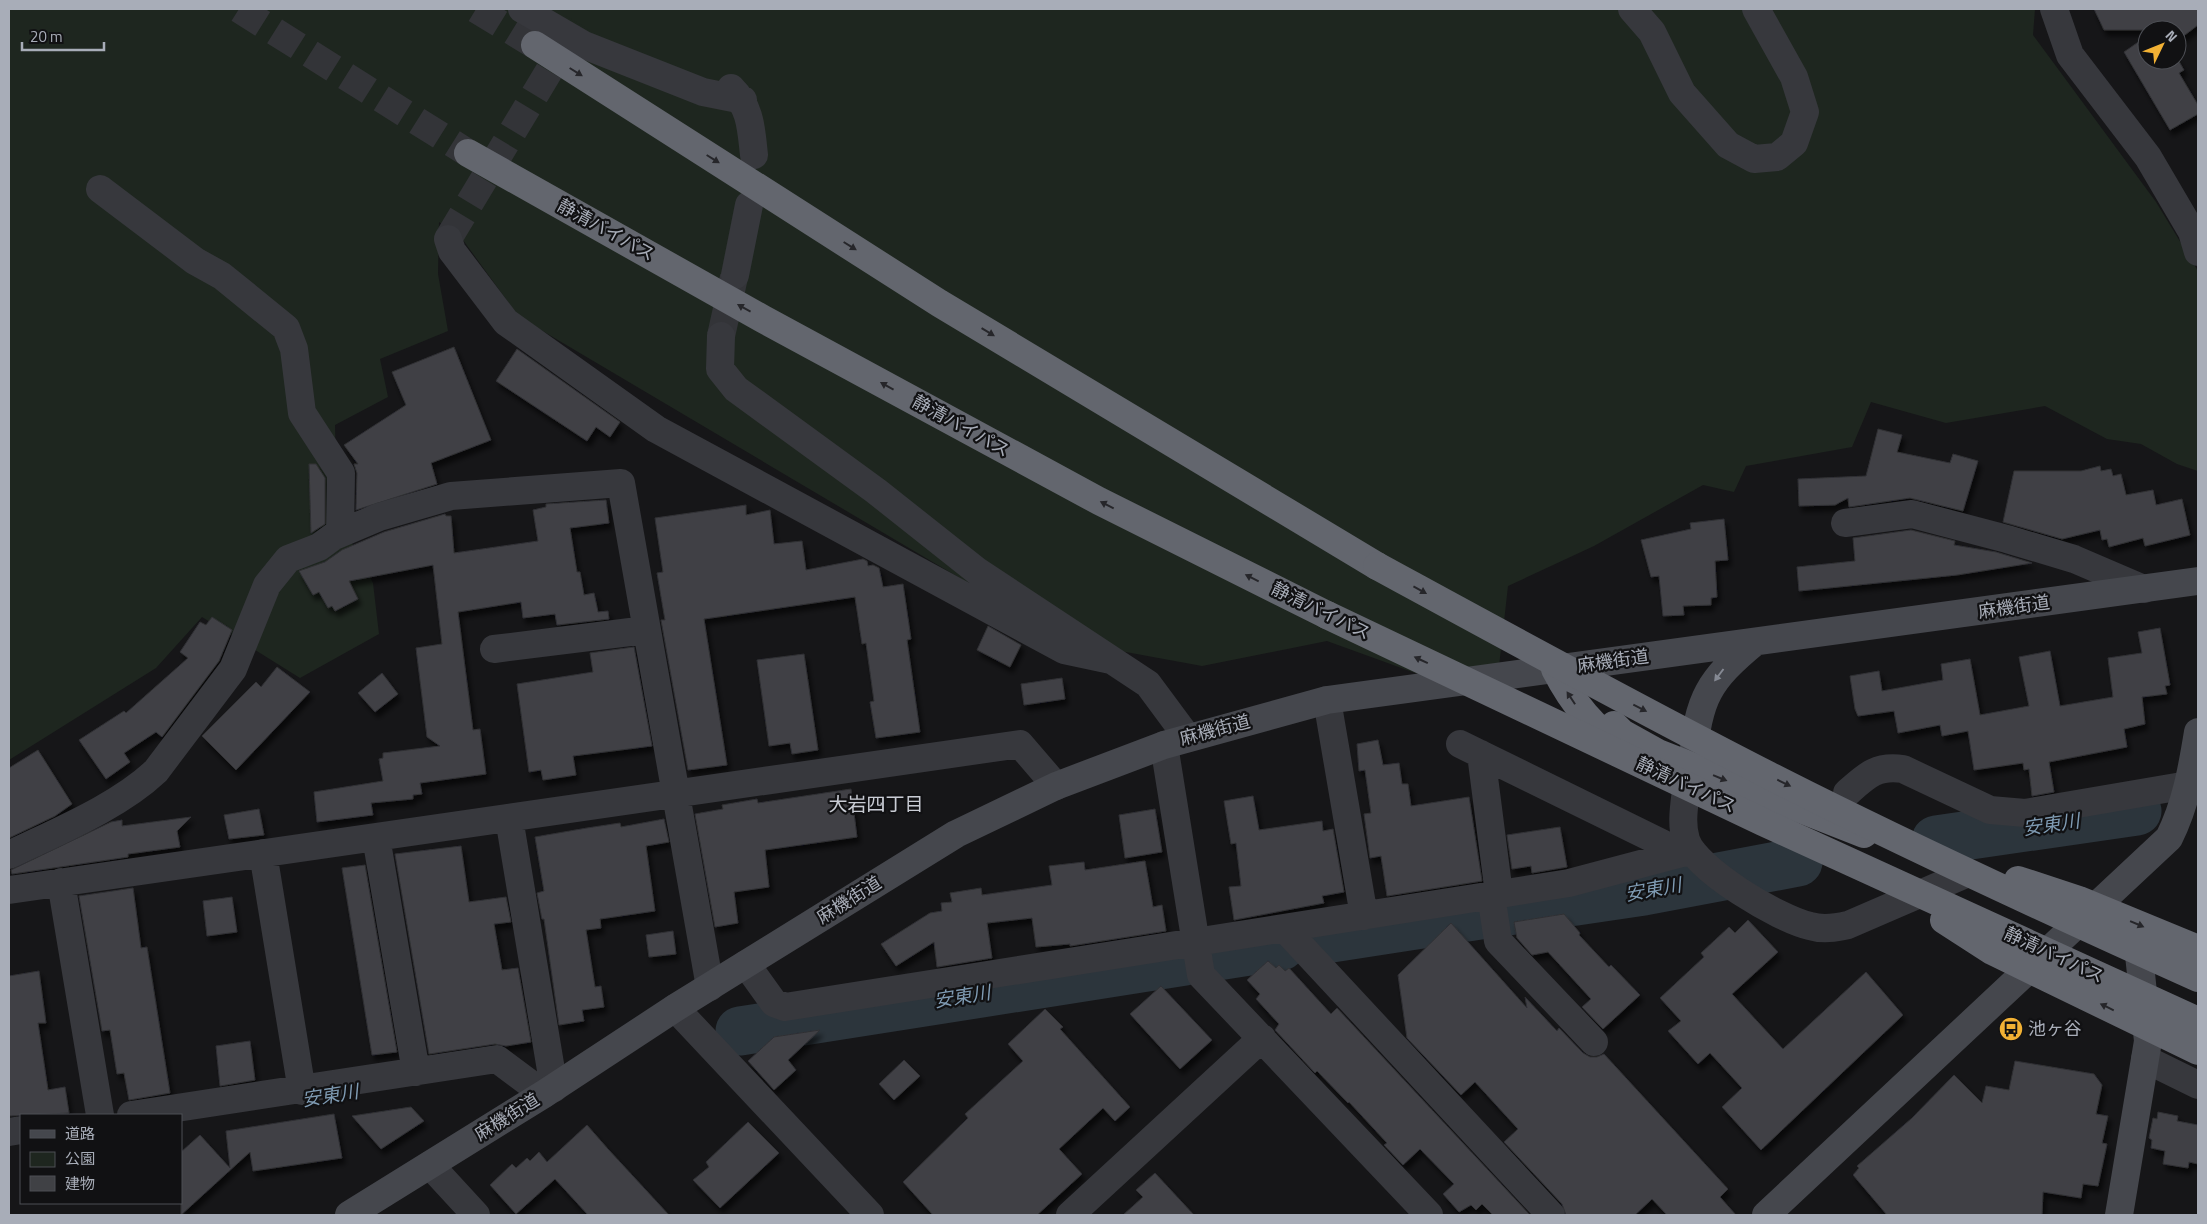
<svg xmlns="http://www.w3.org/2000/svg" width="2207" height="1224" font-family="'Titillium Web','Noto Sans JP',sans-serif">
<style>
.green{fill:#1e261f}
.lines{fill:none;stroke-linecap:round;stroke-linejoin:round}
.river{stroke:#2c353c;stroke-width:49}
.building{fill:#404145;stroke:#303034;filter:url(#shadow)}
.street-tunnel{stroke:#333438;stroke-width:28;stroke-dasharray:28 14;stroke-linecap:butt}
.highway-tunnel{stroke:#333438;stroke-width:28;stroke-dasharray:28 14;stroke-linecap:butt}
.street{stroke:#37383d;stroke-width:28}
.secondary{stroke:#45474d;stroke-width:28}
.highway{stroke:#63666e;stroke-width:28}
.highway-bridge{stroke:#63666e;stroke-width:28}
.oneway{fill:#26262a}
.oneway2{fill:#858993}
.labels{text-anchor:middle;stroke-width:4.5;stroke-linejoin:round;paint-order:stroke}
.street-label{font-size:18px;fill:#a8adb8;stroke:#111113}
.poi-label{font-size:18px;fill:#a8adb8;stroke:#111113;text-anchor:start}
.neighbourhood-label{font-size:19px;fill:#c9ccd4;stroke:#111113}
.water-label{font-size:19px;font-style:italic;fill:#7f9bb3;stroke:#111113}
</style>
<defs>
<filter id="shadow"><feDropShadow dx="3" dy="5.5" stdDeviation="2.5" flood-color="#0009"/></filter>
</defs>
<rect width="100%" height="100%" fill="#161618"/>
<path class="green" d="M9 9H2035L2033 35 2156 202 2198 271V471L2177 464 2141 444 2107 439 2045 406 1946 423 1871 402 1852 447 1746 466 1734 492 1703 485 1594 546 1508 586 1495 702 1327 641 1202 666 1066 641 519 317 463 240 439 222 438 274 448 331 380 359 388 397 335 425 337 514 373 583 379 634 300 678 202 617 156 668 9 760Z"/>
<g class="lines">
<path class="river" d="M1936 840 2137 811
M1508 911 1644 891 1798 862
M1312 941 1480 915
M1211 957 1281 946
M740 1031 1185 961"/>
</g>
<path class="building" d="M2094 9H2198V25L2177 41V30H2104Z
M2147 36V60L2177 58 2184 70 2179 73 2198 105V114L2170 130 2124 52Z
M454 347 491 440 431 463 437 484 356 510 357 473 354 464H358L344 445 406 405 392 372Z
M517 349 620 422 610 437 596 427 587 441 496 381Z
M1878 429 1902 435 1897 452 1950 463 1953 454 1978 461 1963 511 1910 498 1849 507 1848 498 1835 505 1799 506 1798 479 1866 476Z
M309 464H316L325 478V524L311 533Z
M2100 466 2101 471 2111 469 2113 476 2121 474 2126 495 2153 490 2156 505 2182 499 2190 535 2145 546 2143 538 2109 547 2107 539 2102 540 2100 530 2062 539 2003 522 2014 471H2081Z
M606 500 609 523 570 528 577 572H580L584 595 594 593 598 612 608 611 609 619 557 625 555 614 523 618 521 602 458 612 473 730 480 729 486 774 420 783 422 794 413 795V799L371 803 373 815 317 822 314 792 383 781 379 759 383 758V753L440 746 427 737 416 648 442 644 433 565 349 581 358 599 335 611 332 606 328 608 319 592 313 595 299 571 325 562 342 550 384 532 445 514 446 516H451L454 553 538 541 533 510 546 507V504Z
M746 505V515L770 510 774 544 802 541 806 570 863 559 867 561 868 566 873 565 879 568 883 587 903 584 911 639 907 640 920 732 876 738 870 702 874 701 866 643 862 644 855 597 704 619 727 765 688 770 661 620H665L657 573 663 572 655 518Z
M1724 519 1728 560 1715 561 1717 597 1711 598V605L1683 606 1684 615 1663 616 1659 576 1651 577 1641 540 1691 529 1690 523Z
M1911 530 1955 541 1954 545 1996 552 2032 563 1957 575 1799 591 1797 567 1855 561 1853 538Z
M212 617 232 630 219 661 162 737 156 732 124 753 130 762 106 779 79 740 124 711 126 713 188 658 180 652 200 622 206 625Z
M988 626 1021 645 1010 667 977 650Z
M2160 628 2170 685 2165 686 2167 694 2142 697 2145 724 2124 729 2127 747 2049 762 2054 792 2032 796 2029 769 2024 770 2023 763 1974 770 1968 731 1942 736 1940 725 1898 733 1894 711 1858 716 1855 709 1850 676 1879 671 1882 691 1943 680 1941 664 1970 659 1980 715 2029 706 2019 657 2050 651 2060 706 2113 697 2108 658 2142 653 2138 632Z
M634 647 652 746 573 756 576 775 543 780 541 770 529 772 517 684 593 672 590 653Z
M804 654 818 750 792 754 790 743 769 746 757 660Z
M277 667 310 692 236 770 202 736 256 682 261 687Z
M382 673 398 694 375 712 358 693Z
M1062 678 1065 699 1024 705 1021 684Z
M1378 740 1383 765 1399 763 1402 784H1408L1411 806 1469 797 1482 881 1387 896 1381 856 1370 858 1364 814 1371 813 1365 770 1359 771 1357 744Z
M38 750 72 804 55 816 9 838V768Z
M851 789 857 837 765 850 769 887 734 892 738 923 715 927 695 814 723 809 722 805 757 799 758 803Z
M1253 796 1259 830 1322 821 1323 831 1333 829 1344 892 1322 896 1324 903 1234 920 1229 887 1241 886 1236 843 1231 844 1224 801Z
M259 809 264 835 229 839 224 815Z
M1155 809 1162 852 1125 858 1119 815Z
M191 817 177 831 180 847 128 854V857L12 874 11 870 111 822 122 820V826Z
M664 819 669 842 646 846 655 911 600 919 601 928 586 930 595 987 601 986 604 1007 582 1010 584 1021 559 1025 544 919H542L537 893 544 891 535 837 587 828 620 823 621 827Z
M1560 827 1567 867 1532 873 1531 866 1512 869 1507 835Z
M461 846 469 902 506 897 511 922 494 924 502 970 518 968 531 1042 506 1046 495 1044 429 1054 395 854Z
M1145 861 1153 907 1162 905 1166 931 1070 946V944L1036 947 1032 918 987 923 992 958 937 967 934 942 896 966 881 944 930 913 942 911 941 903 952 902 950 893 981 888 982 895 1052 885 1049 866 1084 862 1085 870Z
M365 865 397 1052 372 1055 342 868Z
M133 888 141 948 147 947 170 1093 129 1100 124 1073 117 1074 110 1030 102 1031 79 896Z
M232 897 237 932 207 936 203 901Z
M1564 914 1580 933 1579 935 1609 967 1611 965 1640 995 1603 1029 1582 1007 1591 999 1548 952 1532 955 1517 938 1514 922Z
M1748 920 1778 952 1732 994 1783 1049 1866 972 1903 1015 1761 1150 1722 1107 1742 1088 1710 1053 1698 1064 1668 1031 1681 1021 1660 998 1704 957 1701 953 1729 927 1735 933Z
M1451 923 1527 1008 1525 997 1557 1031 1559 1028 1583 1053 1590 1057H1597L1604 1054 1728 1189 1720 1197 1736 1215H1667L1652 1199 1635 1215H1566L1562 1204 1504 1142 1518 1129 1475 1082 1461 1095 1407 1038 1398 975Z
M673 931 676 954 649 957 646 935Z
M1268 961 1276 968 1279 965 1285 971 1289 968 1331 1014 1337 1008 1530 1215H1493L1482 1204 1476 1210 1471 1205 1459 1212 1443 1194 1454 1184 1420 1149 1403 1165 1384 1145 1387 1143 1349 1102 1348 1103 1317 1071 1315 1073 1275 1030 1279 1024 1256 999 1260 994 1247 980Z
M39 971 46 1023H38L48 1090 65 1087 69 1113 9 1116V976Z
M1161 986 1212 1040 1180 1069 1130 1014Z
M1045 1009 1063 1027 1060 1029 1130 1107 1115 1121 1103 1108 1059 1149 1082 1174 1037 1215H933L903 1182 968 1118 965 1114 1023 1061 1008 1044Z
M820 1030 788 1060 796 1070 774 1090 748 1061 774 1037Z
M250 1041 255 1080 220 1086 216 1046Z
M904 1060 920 1076 894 1100 879 1084Z
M2015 1061 2094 1074 2102 1085 2096 1114 2108 1116 2102 1143 2107 1144 2098 1186 2083 1184 2081 1198 2043 1192 2042 1215H1887L1853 1175 1859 1168 1857 1166 1912 1118 1954 1075 1982 1103 1986 1086 2009 1090Z
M411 1107 424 1121 381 1149 352 1116Z
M2158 1112 2178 1116 2177 1121 2198 1125V1164L2189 1162 2188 1168 2163 1164 2165 1151 2151 1148 2152 1140 2149 1138 2153 1118 2157 1119Z
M334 1114 342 1158 253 1171 250 1152 181 1215V1152L200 1135 230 1168 226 1131Z
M748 1122 779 1153 720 1208 693 1180 709 1167 706 1162Z
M587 1125 608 1149 669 1215H588L555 1179 516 1214 490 1185 512 1164 516 1168 527 1158 530 1161 539 1152 547 1162Z
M1155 1173 1194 1215H1123L1143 1197 1136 1190Z"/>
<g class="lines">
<path class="street-tunnel" d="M448 239 578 23
M721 336 734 277"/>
<path class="highway-tunnel" d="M239 9 468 153
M476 9 535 45"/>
<path class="street" d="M522 9 584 45 703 92 743 100
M1632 9 1652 32 1682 93 1728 145 1754 159 1777 157 1794 143 1805 112 1794 77 1756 9
M2054 9 2070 55 2148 157 2192 232 2198 252
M731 88C751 108 751 128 754 155
M100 189 195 261 222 276 286 328 294 349 302 413 341 473 340 533
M448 239 452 251 506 322 656 429 1064 650 1111 660
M735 275 749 205
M721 336 720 369 736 389 876 491 977 571 1148 684 1188 738
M1845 523 1912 514 2007 539 2074 559 2144 589
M494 649 646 630
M1327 700 1364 916
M1460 744 1682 853
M1164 745 1201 975 1429 1215
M1481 754 1499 894
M1686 790C1684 807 1681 824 1686 840 1696 870 1779 919 1810 926 1823 930 1835 928 1848 925L1966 874
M1847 793C1866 776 1876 765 1903 769L1990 810 2025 813 2188 785
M509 818 554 1088
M376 837 416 1072
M263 853 302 1091
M9 855C56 832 118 807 156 771L233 669 267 585 288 559 319 547 334 536 379 517 451 496 621 483 710 987
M61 882 100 1115
M9 890 1020 744 1056 786
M1491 895 1498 941 1594 1042
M1284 928 1551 1215
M746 964 774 1003 785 1007 1569 883 1682 853 1693 852
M675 1008 870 1215
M2145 1059 2198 1085
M131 1115 497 1059 544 1094
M9 1132 21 1130
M430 1165 476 1215
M1070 1215 1262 1038"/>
<path class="secondary" d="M1693 759C1698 698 1709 680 1755 642
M349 1215 544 1094 675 1008 956 834 1056 786 1164 745 1327 700 2198 581
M1766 1215 2169 838C2186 804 2192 769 2198 732
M2119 1215 2148 1041 2138 945"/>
<path class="highway" d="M535 45 939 303 1377 566
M468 153 763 319 1099 501 1327 615
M1555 669C1574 706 1593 726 1625 752
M1614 725 1622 733 1658 753 1864 834"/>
<path class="highway-bridge" d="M1377 566C1511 639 1644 712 1780 781 1918 851 2058 915 2198 978
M1327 615 1763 822 2198 1021
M2018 880 2079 900 2198 949
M1944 920 1992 951 2198 1051"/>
</g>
<defs><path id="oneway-solid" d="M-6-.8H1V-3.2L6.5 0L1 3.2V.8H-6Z" transform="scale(1.25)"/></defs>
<g class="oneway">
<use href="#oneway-solid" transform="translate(576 72) rotate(32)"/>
<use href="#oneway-solid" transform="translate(713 159) rotate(32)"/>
<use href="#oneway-solid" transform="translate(850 246) rotate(32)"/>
<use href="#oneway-solid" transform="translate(744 308) rotate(-151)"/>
<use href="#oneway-solid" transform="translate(988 332) rotate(31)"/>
<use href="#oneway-solid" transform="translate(887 386) rotate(-151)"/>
<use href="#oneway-solid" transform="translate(1107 505) rotate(-153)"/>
<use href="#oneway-solid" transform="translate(1252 578) rotate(-153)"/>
<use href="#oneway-solid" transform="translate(1420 590) rotate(29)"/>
<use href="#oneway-solid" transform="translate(1421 660) rotate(-155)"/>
<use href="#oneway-solid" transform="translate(1571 698) rotate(-123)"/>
<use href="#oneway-solid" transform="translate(1640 708) rotate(27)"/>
<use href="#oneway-solid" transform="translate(1720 778) rotate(22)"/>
<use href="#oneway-solid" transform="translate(1784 783) rotate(26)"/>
<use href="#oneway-solid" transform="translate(2137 924) rotate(23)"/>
<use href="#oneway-solid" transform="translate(2107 1007) rotate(-154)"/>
</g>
<use class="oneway2" href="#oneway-solid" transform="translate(1719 675) rotate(127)"/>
<defs>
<g id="bus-disc" transform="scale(1.25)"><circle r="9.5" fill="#f2b134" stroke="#111113"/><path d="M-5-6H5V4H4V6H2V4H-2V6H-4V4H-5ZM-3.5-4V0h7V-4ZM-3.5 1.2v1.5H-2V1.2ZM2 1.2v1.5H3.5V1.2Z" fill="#111"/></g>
</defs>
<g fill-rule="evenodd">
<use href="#bus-disc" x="2011" y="1029"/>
</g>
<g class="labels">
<g class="street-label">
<text transform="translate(606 230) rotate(29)" y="6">静清バイパス</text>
<text transform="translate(961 426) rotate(29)" y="6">静清バイパス</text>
<text transform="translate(2014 607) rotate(-8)" y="6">麻機街道</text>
<text transform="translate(1321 611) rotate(26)" y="6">静清バイパス</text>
<text transform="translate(1613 661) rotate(-8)" y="6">麻機街道</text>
<text transform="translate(1215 730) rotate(-15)" y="6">麻機街道</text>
<text transform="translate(1686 785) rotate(25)" y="6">静清バイパス</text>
<text transform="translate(849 900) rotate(-32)" y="6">麻機街道</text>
<text transform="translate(2054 955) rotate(25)" y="6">静清バイパス</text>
<text transform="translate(507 1117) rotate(-32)" y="6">麻機街道</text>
</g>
<g class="poi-label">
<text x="2028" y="1035">池ヶ谷</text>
</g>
<g class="neighbourhood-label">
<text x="876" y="811">大岩四丁目</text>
</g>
<g class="water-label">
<text transform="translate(2051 824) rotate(-8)" y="7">安東川</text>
<text transform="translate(1653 889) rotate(-10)" y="7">安東川</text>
<text transform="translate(962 996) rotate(-9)" y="7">安東川</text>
<text transform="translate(330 1095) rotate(-9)" y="7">安東川</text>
</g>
</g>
<rect width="2207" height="1224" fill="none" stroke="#a8adb8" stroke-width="20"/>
<rect x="20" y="1114" width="162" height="90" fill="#111113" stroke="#4d4f55"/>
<rect x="30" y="1130" width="25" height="8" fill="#45474d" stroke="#4d4f55"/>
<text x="65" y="1139" font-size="15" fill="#a8adb8">道路</text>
<rect x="30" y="1152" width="25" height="15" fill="#1e261f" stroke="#4d4f55"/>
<text x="65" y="1164" font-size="15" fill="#a8adb8">公園</text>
<rect x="30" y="1176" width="25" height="15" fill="#404145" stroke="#4d4f55"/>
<text x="65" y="1189" font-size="15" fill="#a8adb8">建物</text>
<g transform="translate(2162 45) rotate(47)"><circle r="24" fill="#111113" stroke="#4d4f55"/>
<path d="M0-4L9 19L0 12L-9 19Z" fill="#f2b134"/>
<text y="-8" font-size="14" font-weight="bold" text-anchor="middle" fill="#a8adb8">N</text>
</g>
<path d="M22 42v8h82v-8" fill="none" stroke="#a8adb8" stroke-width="2.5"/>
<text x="30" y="42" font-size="15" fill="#a8adb8" stroke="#111113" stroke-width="4" paint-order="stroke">20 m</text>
</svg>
